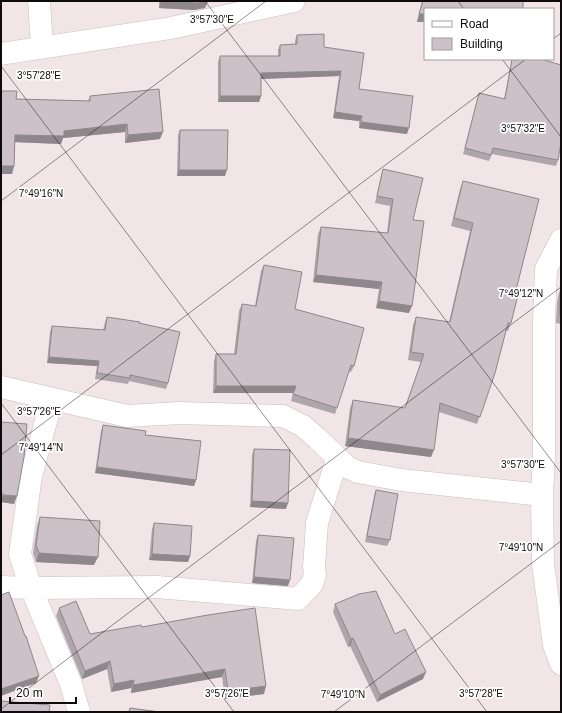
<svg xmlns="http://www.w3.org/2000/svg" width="562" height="713" font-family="Helvetica,sans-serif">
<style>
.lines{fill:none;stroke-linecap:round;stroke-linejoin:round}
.minor-casing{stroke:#cabdbf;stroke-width:23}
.minor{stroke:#fff;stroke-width:22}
.wall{fill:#afa6ab}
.shaded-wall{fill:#8e878b}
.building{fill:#cbc1c7;stroke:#8e878b}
.ticks{fill:none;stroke:#0f0a0b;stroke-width:1;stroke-opacity:0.45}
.ticks-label{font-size:10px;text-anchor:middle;fill:#0f0a0b;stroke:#fff;stroke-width:3.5;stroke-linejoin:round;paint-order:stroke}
</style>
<rect width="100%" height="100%" fill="#f2e5e7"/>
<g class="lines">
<g class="minor-casing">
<path id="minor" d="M39 1 42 47
M1 54 171 28 294 1
M561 240 546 269 544 320V457L542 495 543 564 554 645 561 664
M1 387 127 416 180 413 283 416 303 426 318 439 347 467 358 472 401 480 542 495
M52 399 31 476 20 554 31 588 71 684 79 712
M1 587 31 588 157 587 298 599 312 584 315 575 314 567 317 523 337 459"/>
</g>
<use href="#minor" class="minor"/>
</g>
<path class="wall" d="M159 1H208L205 8 194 10 159 8Z
M422 1H523L417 22Z
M297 35 324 47 359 89 407 134 359 128V121L333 118 339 76 261 79V96L259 102H218V62L220 56H278V50L280 45 295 44V40Z
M512 59H541L558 160 556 166 492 154 489 161 463 154 479 93 504 99Z
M90 96 160 139 125 143V132L63 138 61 144 15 142 14 166 12 174 16 99 88 101Z
M180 130 225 176H177L178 135Z
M383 169 413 220 409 313 376 308 379 289 313 282 318 234 321 227 387 233 390 206 375 203 381 176Z
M463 181 515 294 511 323 508 331H506L495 373 477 424 439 412 431 457 345 446 350 408 353 400 405 408 421 362 408 360 413 325 416 317 449 322 470 231 451 226 460 189Z
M264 265 295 309 354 366 351 372 348 371 335 414 291 401 293 393H213L214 361 216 354H234L239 311 242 304 255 306 261 271Z
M561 285V324L556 323 557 302Z
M107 317 139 323 168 383 166 389 129 381 128 384 95 379 97 366 47 363 50 332 52 326 103 330 105 322Z
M1 422 14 504 1 502Z
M103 425 145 435 196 480 194 486 95 473 101 431Z
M254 449 286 509 250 507 252 455Z
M376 490 390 540 387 546 365 542 374 496Z
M40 517 94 565 36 562 33 553 37 526Z
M154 523 190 556 188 562 149 560 152 529Z
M258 535 288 586 252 583 256 541Z
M335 604 395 634 423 679 377 702 350 646 348 647 333 612Z
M59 608 90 634 142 627 208 615 264 694 225 699 222 677 131 693V688L111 692 107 669 82 679 56 616Z"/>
<path class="shaded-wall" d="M161 1H208L205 8 194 10 159 8Z
M419 14H425V22H417Z
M341 71 339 76 259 79 261 73Z
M220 96H261L259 102H218Z
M335 112 362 116 359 121 333 118Z
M361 122 409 128 407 134 359 128Z
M127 124 125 132 63 138 61 144 12 142 15 135 64 131Z
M163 132 160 139 125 143 128 135Z
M1 166H14L12 174H1Z
M179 170H227L225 176H177Z
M316 275 382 282 379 289 313 282Z
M379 301 412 306 409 313 376 308Z
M49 357 99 361 97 366 47 363Z
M216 386H296L293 393H213Z
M348 438 434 450 431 457 345 446Z
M97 467 196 480 194 486 95 473Z
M3 495 17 496 14 504 1 502V500Z
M252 501 288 503 286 509 250 507Z
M39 553 98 557 94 565 36 562Z
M152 554 190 556 188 562 149 560Z
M254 577 290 580 288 586 252 583Z
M353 638 350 646 348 647 351 639Z
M110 661 107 669 82 679 85 671Z
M225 669 222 677 131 693 133 685Z
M426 672 423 679 377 702 380 695Z
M39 676 36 683 1 696V689Z
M134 680 131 688 111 692 114 684Z
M266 686 264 694 225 699 228 691Z"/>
<path class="building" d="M161 1H205L197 3Z
M423 1H523V9H425V14H419Z
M324 34V47L364 53 359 89 413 96 409 128 361 122 362 116 335 112 341 71 261 73V96H220V56H280V45L297 44V35Z
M512 59H541L561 65V143L558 160 493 148 491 155 465 148 479 93 505 99Z
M159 89 163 132 128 135 127 124 64 131V136L15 135 14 166H1V91H17L16 99 90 101V96Z
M180 130H228L227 170H179Z
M383 169 423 178 413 220 424 221 412 306 379 301 382 282 316 275 321 227 388 233 393 199 377 196Z
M463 181 539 199 515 294 518 295 511 323H508L495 373 480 417 440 403 434 450 348 438 353 400 405 408 424 354 411 352 416 317 450 322 473 223 454 218Z
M264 265 302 272 295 309 364 328 354 366 351 365 337 408 293 394 296 386H216V354H236L242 304 256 306Z
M561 291V315L560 314V294Z
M107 317 140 322 139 323 180 332 168 383 130 375V378L97 373 99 361 49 357 52 326 105 330Z
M1 422 27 424 24 457 17 496 3 495 2 493 1 494Z
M103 425 146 431 145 435 201 441 196 480 97 467Z
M254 449 290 450 288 503 252 501Z
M376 490 398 494 390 540 367 536Z
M40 517 100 521 98 557 39 553 36 545Z
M154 523 192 526 190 556 152 554Z
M258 535 294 538 290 580 254 577Z
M376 591 395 634 405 629 426 672 380 695 353 638 351 639 335 604 359 594Z
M9 592 25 636H26L39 676 1 689V595Z
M76 601 90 634 141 625 142 627 208 615 255 608 266 686 228 691 225 669 133 685 134 680 114 684 110 661 85 671 59 608Z
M1 701 50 705 49 712H1Z
M130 708 160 712H129Z"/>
<path class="ticks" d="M205 1 561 473M458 1 464 9M553 39 561 33M502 59 561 137M1 66 487 712M1 201 266 1M1 403 234 712M1 455 526 59M1 709 561 287M334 712 561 541"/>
<g class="ticks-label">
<text x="212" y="23">3°57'30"E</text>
<text x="39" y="79">3°57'28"E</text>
<text x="523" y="132">3°57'32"E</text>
<text x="41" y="197">7°49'16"N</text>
<text x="521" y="297">7°49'12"N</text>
<text x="39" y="415">3°57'26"E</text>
<text x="41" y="451">7°49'14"N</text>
<text x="523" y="468">3°57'30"E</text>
<text x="521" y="551">7°49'10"N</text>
<text x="227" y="697">3°57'26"E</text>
<text x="481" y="697">3°57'28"E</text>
<text x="343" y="698">7°49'10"N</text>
</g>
<rect width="562" height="713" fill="none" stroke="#0f0a0b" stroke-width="4"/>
<rect x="424" y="8" width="130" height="52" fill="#ffffff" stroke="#9f9d9d"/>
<rect x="432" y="21" width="20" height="6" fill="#ffffff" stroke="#9f9d9d"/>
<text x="460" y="28" font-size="12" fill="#0f0a0b">Road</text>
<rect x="432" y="38" width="20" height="12" fill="#cbc1c7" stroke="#9f9d9d"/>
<text x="460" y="48" font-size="12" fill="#0f0a0b">Building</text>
<path d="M10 697v6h66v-6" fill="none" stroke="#0f0a0b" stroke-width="2"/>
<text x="16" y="697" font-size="12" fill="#0f0a0b" stroke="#ffffff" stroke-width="3" paint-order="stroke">20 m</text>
</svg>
